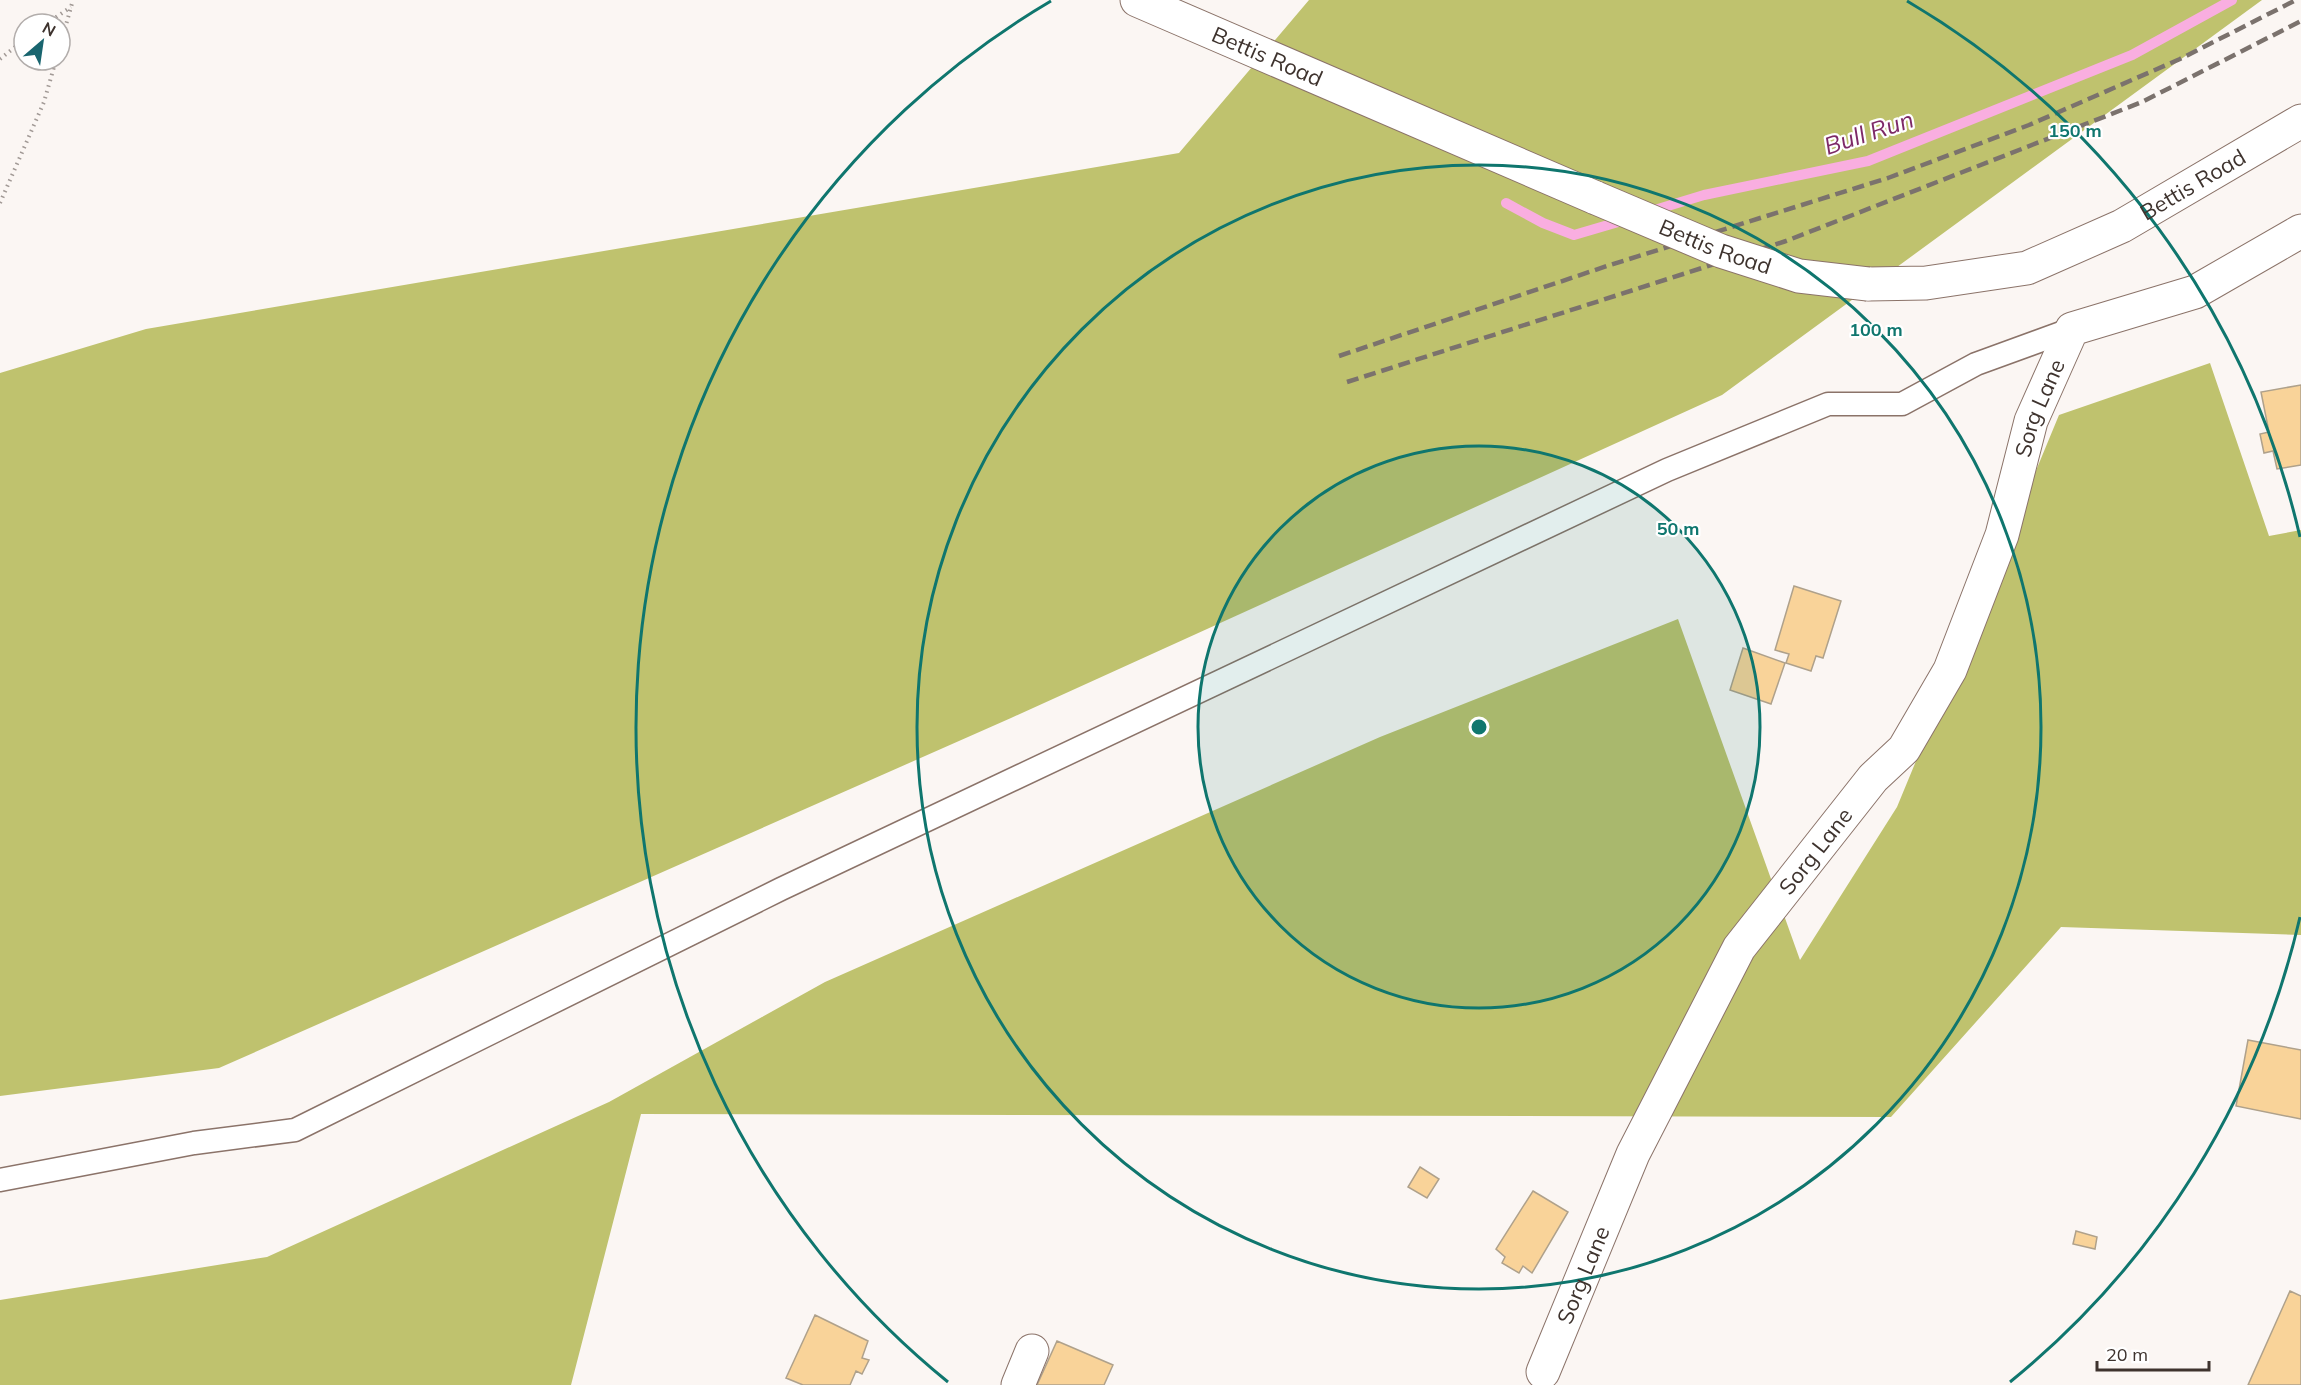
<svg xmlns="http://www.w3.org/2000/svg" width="2301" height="1385" font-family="Mulish,sans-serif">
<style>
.forest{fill:#bfc26e}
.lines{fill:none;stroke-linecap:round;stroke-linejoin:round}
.stream{stroke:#f9aee0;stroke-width:10}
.building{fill:#f9d399;stroke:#afa18b;stroke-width:1.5}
.service-casing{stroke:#8b7369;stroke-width:25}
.minor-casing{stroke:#8b7369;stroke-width:35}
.tertiary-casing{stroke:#8b7369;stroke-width:35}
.path{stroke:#a19995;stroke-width:4;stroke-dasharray:1.5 4.5;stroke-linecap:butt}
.service{stroke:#fff;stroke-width:22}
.minor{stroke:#fff;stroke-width:33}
.tertiary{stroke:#fff;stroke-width:33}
.rail{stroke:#7b726d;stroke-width:4.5;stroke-dasharray:12 6;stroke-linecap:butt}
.tertiary-bridge-casing{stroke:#8b7369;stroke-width:35;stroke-linecap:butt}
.tertiary-bridge{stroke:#fff;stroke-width:33}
.ring{fill:none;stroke:#0f766e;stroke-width:3}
.labels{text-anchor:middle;stroke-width:4.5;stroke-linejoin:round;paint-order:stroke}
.street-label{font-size:22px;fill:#3e332e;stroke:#fff}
.water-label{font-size:24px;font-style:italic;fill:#7d2967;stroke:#fff}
.centre{fill:#0f766e;stroke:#fff;stroke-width:3}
.ring-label{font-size:18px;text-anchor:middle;font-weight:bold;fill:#0f766e;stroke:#fff;stroke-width:4.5;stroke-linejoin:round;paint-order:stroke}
</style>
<rect width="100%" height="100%" fill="#fbf6f3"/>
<path class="forest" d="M1309 0H2262L1722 395 1011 718 219 1068 0 1096V373L146 329 1179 153Z
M2210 363 2269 536 2301 530V935L2061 927 1891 1117 641 1114 571 1385H0V1300L267 1257 609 1102 825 982 1380 737 1678 619 1800 960 1897 807 2059 415Z"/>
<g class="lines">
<path class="stream" d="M1506 203 1543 223 1574 235 1625 220
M1648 212 1704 195 1868 161 2132 55 2232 0"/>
</g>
<path class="building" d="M2301 385V465L2277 469 2273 451 2264 453 2260 434 2269 432 2261 392Z
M1794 586 1841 601 1823 658 1816 656 1811 671 1786 663 1789 654 1775 650Z
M1743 648 1785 663 1771 704 1730 690Z
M2248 1040 2301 1050V1119L2236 1106Z
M1420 1167 1439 1179 1427 1198 1408 1187Z
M1533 1191 1568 1212 1532 1273 1523 1266 1519 1273 1502 1263 1505 1257 1496 1249Z
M2076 1231 2097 1237 2095 1249 2073 1244Z
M2290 1291 2301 1296V1385H2248Z
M815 1315 868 1341 862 1358 869 1360 862 1374 856 1371 850 1385H803L786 1378Z
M1057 1341 1113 1365 1104 1385H1037Z"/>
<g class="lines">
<g class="service-casing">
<path id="service" d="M0 1180 194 1143 295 1130 781 889 1667 470 1828 404H1902L1976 364 2072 329"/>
</g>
<g class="minor-casing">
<g id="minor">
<path id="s1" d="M1543 1372 1633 1154 1739 948 1873 778 1904 749 1950 670 2002 535 2031 421 2072 329 2195 292 2301 231"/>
<path d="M1018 1385 1032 1351"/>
</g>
</g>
<g class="tertiary-casing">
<g id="tertiary">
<path id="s2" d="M1137 0 1596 198"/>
<path id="s3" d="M1868 284 1926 283 2027 268 2122 226 2301 121"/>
</g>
</g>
<path class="path" d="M46 24 71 7
M60 46 73 0
M0 59 24 40
M0 203 44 102 56 60"/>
<use href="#service" class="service"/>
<use href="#minor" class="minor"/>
<use href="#tertiary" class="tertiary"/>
<path class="rail" d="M1339 356 1610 265 1888 178 2029 125 2180 59 2296 0
M1347 382 1786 241 2142 102 2301 21"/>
<g class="tertiary-bridge-casing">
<g id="tertiary-bridge">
<path id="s4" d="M1596 198 1721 251 1799 276 1868 284"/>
</g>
</g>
<use href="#tertiary-bridge" class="tertiary-bridge"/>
</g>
<circle cx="1479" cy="727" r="281" fill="#0f766e" fill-opacity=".12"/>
<g class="ring">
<circle cx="1479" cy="727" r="281"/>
<circle cx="1479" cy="727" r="562"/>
<path d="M2300 917A843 843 0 0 1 2010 1382M948 1382A843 843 0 0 1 1051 1M1907 1A843 843 0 0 1 2300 537"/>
</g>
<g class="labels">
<g class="street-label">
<text dy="8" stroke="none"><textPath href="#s2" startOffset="142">Bettis Road</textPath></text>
<text dy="8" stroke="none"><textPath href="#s3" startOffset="346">Bettis Road</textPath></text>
<text dy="8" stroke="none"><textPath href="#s4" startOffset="129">Bettis Road</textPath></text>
<text dy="8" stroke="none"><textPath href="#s1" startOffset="1095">Sorg Lane</textPath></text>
<text dy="8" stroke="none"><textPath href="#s1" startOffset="591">Sorg Lane</textPath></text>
<text dy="8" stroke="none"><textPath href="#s1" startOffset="105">Sorg Lane</textPath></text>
</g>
<g class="water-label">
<text transform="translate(1869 133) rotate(-18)" y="8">Bull Run</text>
</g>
</g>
<circle cx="1479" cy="727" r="9" class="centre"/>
<g class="ring-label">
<text x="2075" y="137">150 m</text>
<text x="1876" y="336">100 m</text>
<text x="1678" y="535">50 m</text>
</g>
<g transform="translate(42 42) rotate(29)"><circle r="28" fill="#ffffff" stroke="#b2adab" stroke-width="1.5"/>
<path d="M0-4.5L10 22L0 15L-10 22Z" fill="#19656f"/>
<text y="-9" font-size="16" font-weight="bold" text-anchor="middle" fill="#3e332e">N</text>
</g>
<path d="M2097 1361v9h112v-9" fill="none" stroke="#3e332e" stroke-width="3"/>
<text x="2106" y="1361" font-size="18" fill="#3e332e" stroke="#ffffff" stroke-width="4.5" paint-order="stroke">20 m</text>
</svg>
